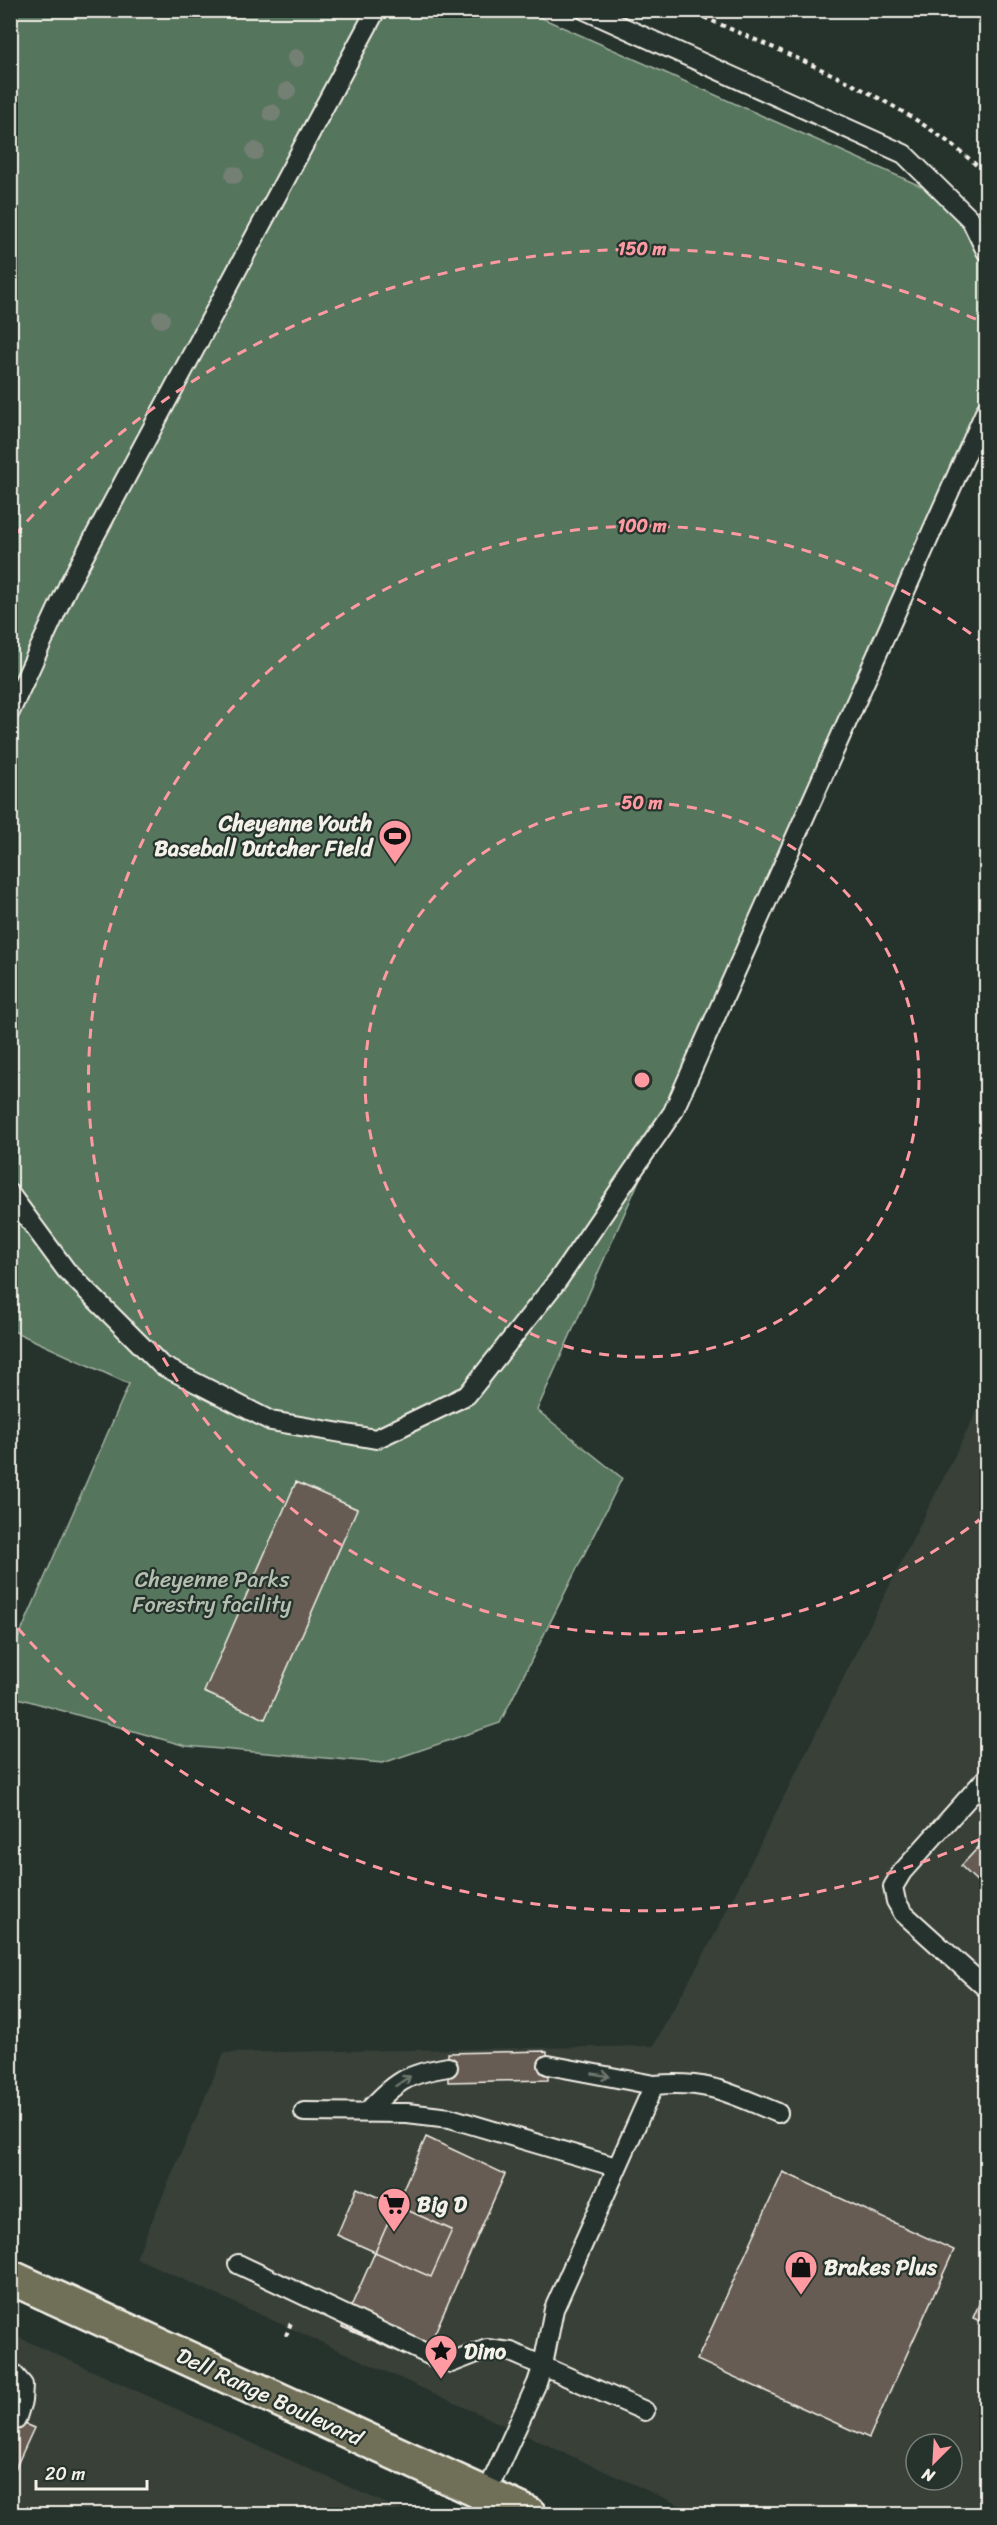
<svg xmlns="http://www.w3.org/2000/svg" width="997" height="2525" font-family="Sriracha,sans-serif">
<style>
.built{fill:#393f38;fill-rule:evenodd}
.green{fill:#55745d;stroke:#a4b2a2;stroke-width:1.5}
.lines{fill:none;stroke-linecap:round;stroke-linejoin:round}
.stream{stroke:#8d9c9f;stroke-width:10}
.building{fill:#665b52;stroke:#f4f1e8;stroke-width:1.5}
.lane-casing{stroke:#f4f1e8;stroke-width:22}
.primary-casing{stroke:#f4f1e8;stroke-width:38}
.path{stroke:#f4f1e8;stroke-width:4;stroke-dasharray:4.5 4.5;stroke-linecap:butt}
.lane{stroke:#26332d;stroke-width:18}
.primary{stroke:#706f59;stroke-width:33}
.tree{fill:#748075}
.oneway{stroke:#6e766e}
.ring{fill:none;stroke:#ff9aa2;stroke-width:3;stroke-dasharray:10 8}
.labels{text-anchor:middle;stroke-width:4.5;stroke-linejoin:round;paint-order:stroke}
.poi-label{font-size:22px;font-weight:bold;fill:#f4f1e8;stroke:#26332d;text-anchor:start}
.park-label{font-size:22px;fill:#b4bfb0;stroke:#26332d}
.street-label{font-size:22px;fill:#f4f1e8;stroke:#26332d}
.centre{fill:#ff9aa2;stroke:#26332d;stroke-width:3}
.ring-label{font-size:18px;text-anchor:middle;font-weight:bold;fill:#ff9aa2;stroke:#26332d;stroke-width:4.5;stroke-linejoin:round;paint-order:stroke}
</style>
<rect width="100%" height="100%" fill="#26332d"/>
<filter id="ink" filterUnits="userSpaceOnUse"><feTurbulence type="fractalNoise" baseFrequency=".0167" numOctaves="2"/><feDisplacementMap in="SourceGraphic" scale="12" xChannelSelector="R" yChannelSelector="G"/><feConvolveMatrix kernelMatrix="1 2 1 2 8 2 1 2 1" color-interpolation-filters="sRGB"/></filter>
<g filter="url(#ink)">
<path class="built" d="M986 1393V2514H699L136 2258 224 2053 653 2046 714 1936ZM916 2444H952V2480H916Z
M11 2334 409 2514H11Z"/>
<path class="green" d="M11 11H526L986 215V400L537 1410 622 1478 500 1723 383 1763 186 1746 11 1696V1655L129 1384 11 1330Z"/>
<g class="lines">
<path class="stream" d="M973 10 986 20"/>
</g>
<path class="building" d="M296 1482 357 1509 265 1719 204 1692Z
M986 1839V1890L961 1866Z
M547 2051 548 2080 448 2082V2053Z
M426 2137 505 2174 422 2362 342 2327Z
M783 2172 954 2250 869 2438 697 2360Z
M357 2188 452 2230 431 2277 337 2235Z
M986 2288V2324L973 2318Z
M10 2418 34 2428 10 2480Z"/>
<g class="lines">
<g class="lane-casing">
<path id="lane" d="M585 10 904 154 971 220 986 251
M10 712 68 586 376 10
M10 1194 66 1270 161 1365 271 1421 376 1439 467 1395 558 1280 673 1112 986 410
M986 1778 902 1872 893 1887 896 1901 903 1913 986 1988
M548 2065 654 2085
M304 2112 407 2113 450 2118 616 2167
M366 2113C396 2082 405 2074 448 2067
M238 2264 440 2360 451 2363 487 2349 511 2352 645 2411
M10 2370 23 2385 22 2401 16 2420
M477 2514 537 2383 543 2365 554 2309 654 2085C709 2080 729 2093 778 2113"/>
</g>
<g class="primary-casing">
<path id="primary" d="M10 2277 529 2514"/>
</g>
<path class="path" d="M688 10C788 56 906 97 986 174
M286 2336 292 2320"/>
<use href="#lane" class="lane"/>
<use href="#primary" class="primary"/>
</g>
<g class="tree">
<circle cx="296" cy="58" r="9"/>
<circle cx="287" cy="91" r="9"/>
<circle cx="272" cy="113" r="9"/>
<circle cx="255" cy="151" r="9"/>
<circle cx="234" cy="175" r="9"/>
<circle cx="161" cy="319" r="9"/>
</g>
<defs><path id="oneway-shaft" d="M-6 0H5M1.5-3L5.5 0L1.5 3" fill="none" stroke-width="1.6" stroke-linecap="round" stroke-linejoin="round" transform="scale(1.5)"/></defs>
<g class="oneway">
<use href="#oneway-shaft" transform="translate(601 2075) rotate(10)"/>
<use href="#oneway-shaft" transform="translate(403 2081) rotate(-34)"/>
</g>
</g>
<g class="ring">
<circle cx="642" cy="1080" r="277"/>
<path d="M983 1517A554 554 0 1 1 983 643"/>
<path d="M980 1839A831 831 0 0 1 15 1625M15 535A831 831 0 0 1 980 321"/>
</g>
<defs>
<g id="stadium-pin" transform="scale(1.725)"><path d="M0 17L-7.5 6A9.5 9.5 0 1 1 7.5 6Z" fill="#ff9aa2" stroke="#26332d"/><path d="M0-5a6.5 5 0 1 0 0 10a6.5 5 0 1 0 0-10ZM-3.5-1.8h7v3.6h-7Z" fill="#111"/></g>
<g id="supermarket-pin" transform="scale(1.725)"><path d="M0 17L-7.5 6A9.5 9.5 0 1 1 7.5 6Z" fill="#ff9aa2" stroke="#26332d"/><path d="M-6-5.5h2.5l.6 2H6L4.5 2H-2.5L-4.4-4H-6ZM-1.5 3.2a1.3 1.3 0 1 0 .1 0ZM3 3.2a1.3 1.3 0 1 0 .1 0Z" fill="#111"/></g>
<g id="shop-pin" transform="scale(1.725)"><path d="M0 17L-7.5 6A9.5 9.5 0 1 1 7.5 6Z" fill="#ff9aa2" stroke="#26332d"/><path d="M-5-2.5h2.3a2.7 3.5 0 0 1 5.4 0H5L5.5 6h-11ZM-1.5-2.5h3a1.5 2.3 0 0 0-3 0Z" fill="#111"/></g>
<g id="sight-pin" transform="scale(1.725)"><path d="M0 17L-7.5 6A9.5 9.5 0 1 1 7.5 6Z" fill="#ff9aa2" stroke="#26332d"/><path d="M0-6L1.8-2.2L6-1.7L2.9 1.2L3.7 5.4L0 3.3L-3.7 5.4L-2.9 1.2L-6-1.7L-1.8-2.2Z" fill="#111"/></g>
</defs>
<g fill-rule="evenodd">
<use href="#stadium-pin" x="395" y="836"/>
<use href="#supermarket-pin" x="394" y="2204"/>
<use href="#shop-pin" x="801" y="2267"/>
<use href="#sight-pin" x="441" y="2351"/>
</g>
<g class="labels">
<g class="poi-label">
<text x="372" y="831" text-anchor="end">Cheyenne Youth<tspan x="372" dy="25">Baseball Dutcher Field</tspan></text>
<text x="417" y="2212">Big D</text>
<text x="824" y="2275">Brakes Plus</text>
<text x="464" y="2359">Dino</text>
</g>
<g class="park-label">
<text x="212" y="1587">Cheyenne Parks<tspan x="212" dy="25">Forestry facility</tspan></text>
</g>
<g class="street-label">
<text transform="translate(270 2396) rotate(25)" y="8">Dell Range Boulevard</text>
</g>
</g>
<circle cx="642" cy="1080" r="9" class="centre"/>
<g class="ring-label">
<text x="642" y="255">150 m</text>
<text x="642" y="532">100 m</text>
<text x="642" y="809">50 m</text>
</g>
<rect width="997" height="2525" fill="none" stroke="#26332d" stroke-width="36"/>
<rect x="18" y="18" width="961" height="2489" fill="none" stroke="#f4f1e8" stroke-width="2" filter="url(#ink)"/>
<g transform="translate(934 2462) rotate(204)"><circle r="28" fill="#26332d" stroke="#787f78" stroke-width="1.5"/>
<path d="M0-4.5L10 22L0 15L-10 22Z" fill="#ff9aa2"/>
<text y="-9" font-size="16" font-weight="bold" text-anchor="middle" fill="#f4f1e8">N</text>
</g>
<path d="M36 2480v9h111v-9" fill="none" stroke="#f4f1e8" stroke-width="3"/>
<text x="45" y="2480" font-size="18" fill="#f4f1e8" stroke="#26332d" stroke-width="4.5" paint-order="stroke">20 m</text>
</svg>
